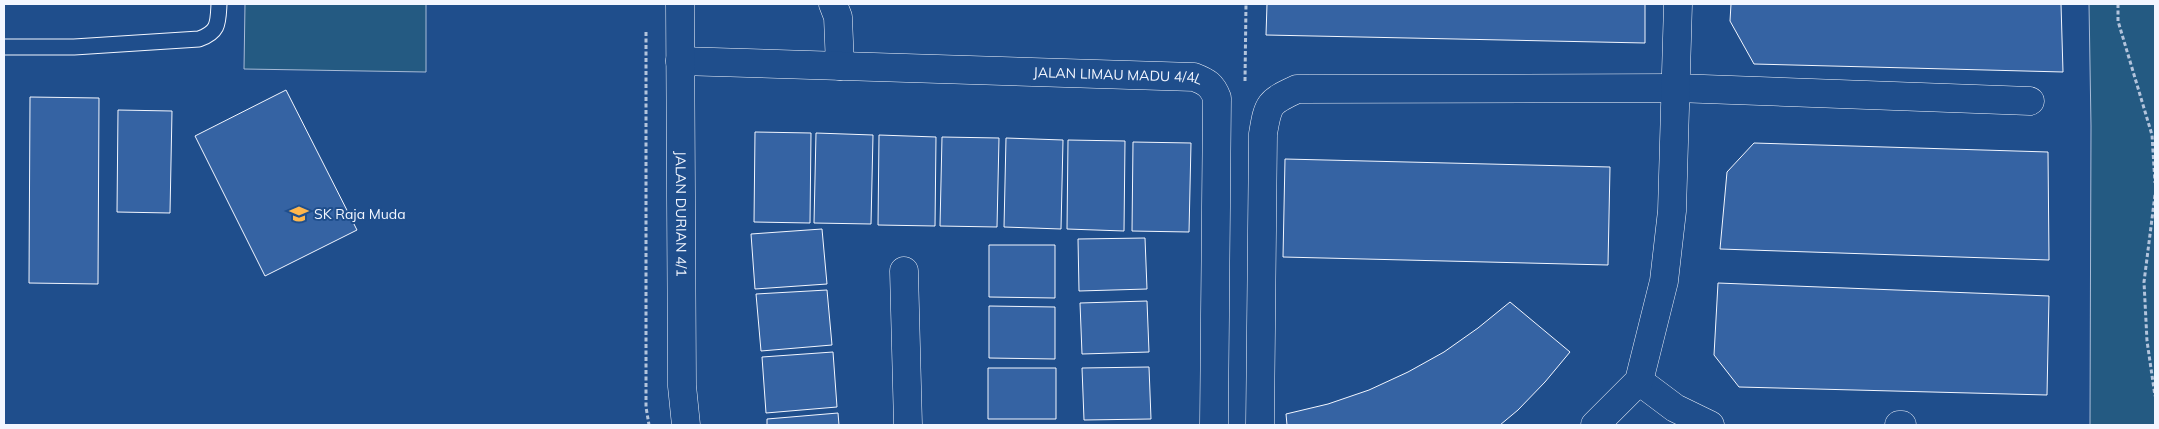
<svg xmlns="http://www.w3.org/2000/svg" width="2159" height="429" font-family="Mulish,sans-serif">
<style>
.green{fill:#245a82;stroke:#a8bbd7}
.building{fill:#3563a3;stroke:#f2f6ff}
.lines{fill:none;stroke-linecap:round;stroke-linejoin:round}
.service-casing{stroke:#f2f6ff;stroke-width:17}
.minor-casing{stroke:#f2f6ff;stroke-width:29}
.tertiary-casing{stroke:#f2f6ff;stroke-width:29}
.path{stroke:#b3c4dc;stroke-width:3;stroke-dasharray:4 2.5;stroke-linecap:butt}
.service{stroke:#1f4e8c;stroke-width:15}
.minor{stroke:#1f4e8c;stroke-width:28}
.tertiary{stroke:#1f4e8c;stroke-width:28}
.labels{text-anchor:middle;stroke-width:4;stroke-linejoin:round;paint-order:stroke}
.street-label{font-size:14px;fill:#f2f6ff;stroke:#1f4e8c}
.poi-label{font-size:14px;fill:#f2f6ff;stroke:#1f4e8c;text-anchor:start}
</style>
<rect width="100%" height="100%" fill="#1f4e8c"/>
<path class="green" d="M245 4H426V72L244 69Z
M2089 4H2155V425H2090L2091 126Z"/>
<path class="building" d="M1267 4H1645V43L1266 35Z
M1731 4H2061L2063 72 1754 64 1730 21Z
M286 90 357 230 265 276 195 136Z
M30 97 99 98 98 284 29 283Z
M118 110 172 111 170 213 117 212Z
M755 132 811 133 810 223 754 222Z
M816 133 873 135 871 224 814 223Z
M879 135 936 137 935 226 878 225Z
M942 137 999 138 997 227 940 226Z
M1006 138 1063 140 1061 229 1004 227Z
M1068 140 1125 141 1124 231 1067 229Z
M1133 142 1191 143 1189 232 1132 231Z
M1754 143 2048 152 2049 260 1720 249 1727 172Z
M1285 159 1610 167 1608 265 1283 257Z
M822 229 827 284 755 289 751 234Z
M1145 238 1147 289 1079 291 1078 239Z
M989 245H1055V298L989 297Z
M1718 283 2049 296 2047 395 1739 387 1714 355Z
M827 290 832 345 761 351 756 294Z
M1147 301 1149 352 1082 354 1080 303Z
M1510 302 1570 352 1545 382 1518 410 1500 425H1287L1286 414 1328 404 1369 390 1408 372 1444 352 1478 328Z
M989 306 1055 307V359L989 358Z
M833 352 837 407 766 413 762 357Z
M1149 367 1151 419 1084 420 1082 368Z
M988 368H1056V419H988Z
M838 413 839 425H767V419Z"/>
<g class="lines">
<g class="service-casing">
<path id="service" d="M4 47H74L199 39C219 32 218 23 219 4"/>
</g>
<g class="minor-casing">
<g id="minor">
<path d="M833 4 838 17 840 66"/>
<path id="s1" d="M680 61 1194 77C1207 82 1212 85 1217 98L1214 425"/>
<path d="M904 271 908 425"/>
<path d="M1639 381 1675 408 1710 425"/>
<path d="M1260 425 1263 134C1268 103 1269 102 1297 89L1676 88 2030 101"/>
<path d="M1595 425 1639 381 1664 281 1672 211 1678 4"/>
<path d="M1899 425H1902"/>
</g>
</g>
<g class="tertiary-casing">
<g id="tertiary">
<path id="s2" d="M680 4 682 386 686 425"/>
</g>
</g>
<path class="path" d="M2118 4V21L2152 135 2155 183
M646 32V407L649 425
M1245 81 1246 4
M2155 195 2144 282 2147 341 2155 396"/>
<use href="#service" class="service"/>
<use href="#minor" class="minor"/>
<use href="#tertiary" class="tertiary"/>
</g>
<defs>
<g id="school-bare" transform="scale(1.5)"><path d="M0-5L7-2L0 1L-7-2ZM-4 1L0 2.5L4 1V4Q0 6-4 4Z" fill="#ffb74d" stroke="#1f4e8c" stroke-width="2.5" paint-order="stroke"/></g>
</defs>
<g fill-rule="evenodd">
<use href="#school-bare" x="299" y="214"/>
</g>
<g class="labels">
<g class="street-label">
<text dy="5" stroke="none"><textPath href="#s1" startOffset="438">JALAN LIMAU MADU 4/4L</textPath></text>
<text dy="5" stroke="none"><textPath href="#s2" startOffset="210">JALAN DURIAN 4/1</textPath></text>
</g>
<g class="poi-label">
<text x="314" y="219">SK Raja Muda</text>
</g>
</g>
<rect width="2159" height="429" fill="none" stroke="#f2f6ff" stroke-width="10"/>
</svg>
